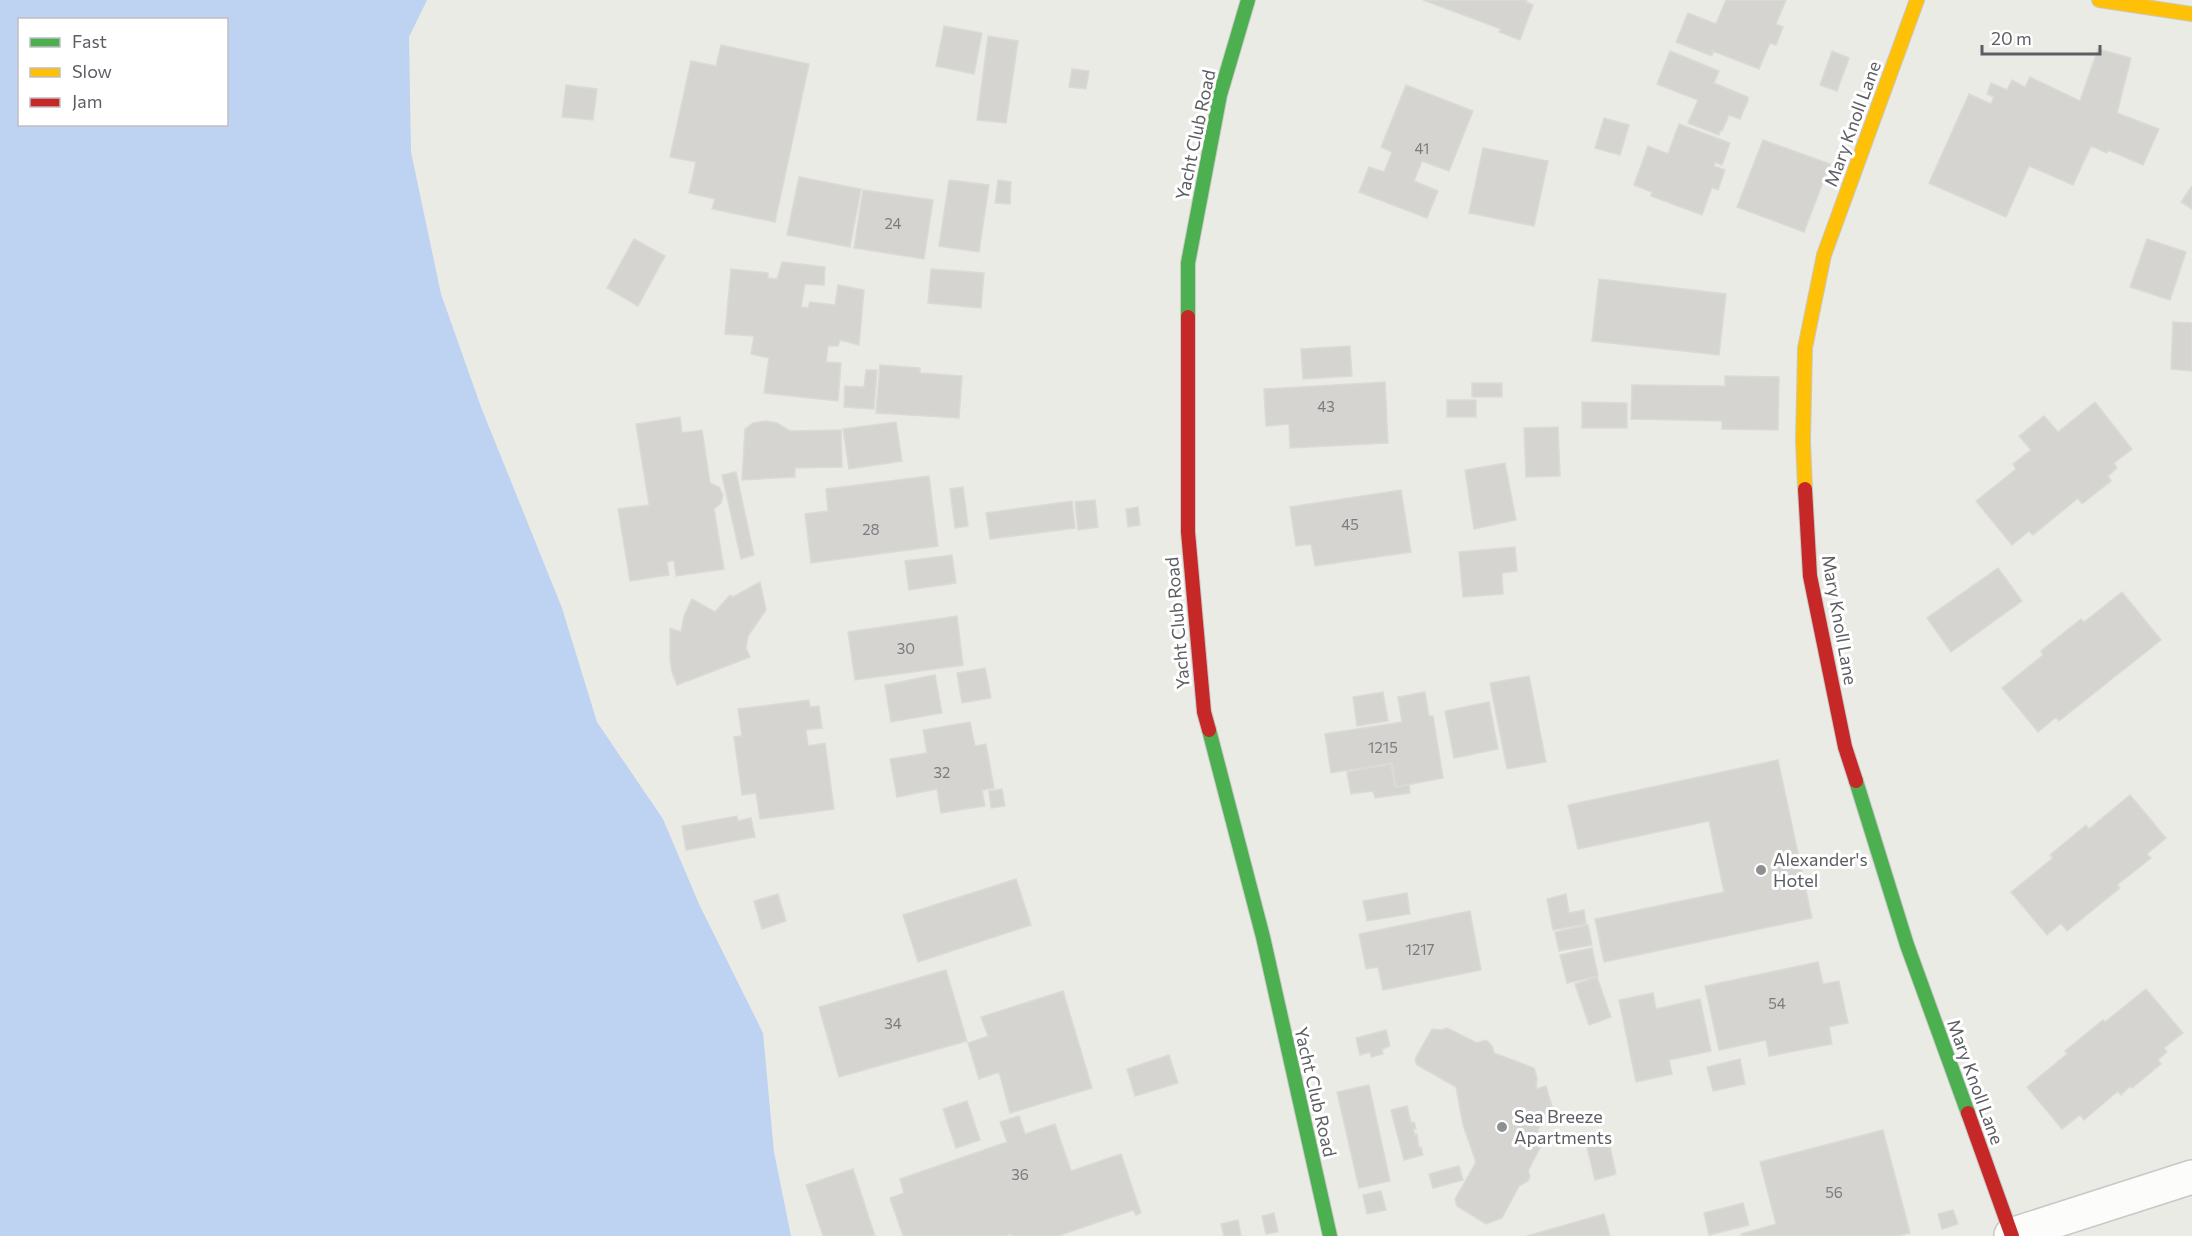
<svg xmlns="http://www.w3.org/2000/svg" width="2192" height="1236" font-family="Commissioner,sans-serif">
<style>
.water{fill:#bed2f1;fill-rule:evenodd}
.building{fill:#d5d4d1;stroke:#dadad6;stroke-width:1.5}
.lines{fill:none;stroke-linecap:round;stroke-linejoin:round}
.street-casing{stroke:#c8c8c6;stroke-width:36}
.fast-casing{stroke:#c8c8c7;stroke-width:16}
.slow-casing{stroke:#c8c8c7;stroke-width:16}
.jam-casing{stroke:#c8c8c7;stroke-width:16}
.street{stroke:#fcfcfb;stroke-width:33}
.fast{stroke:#4caf50;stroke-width:14}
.slow{stroke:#ffc107;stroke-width:14}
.jam{stroke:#c62828;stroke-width:14}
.poi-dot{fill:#8e8f91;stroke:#fff;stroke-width:2}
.labels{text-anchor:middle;stroke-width:6;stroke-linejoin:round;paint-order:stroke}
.number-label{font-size:15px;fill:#7b7c7f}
.street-label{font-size:18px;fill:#5c5e63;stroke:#fff}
.poi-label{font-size:18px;fill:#5c5e63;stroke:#fff;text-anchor:start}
</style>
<rect width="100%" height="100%" fill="#ebebe6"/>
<path class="water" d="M0 0H427L409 37 411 152 441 294 481 407 562 608 597 722 663 819 699 904 763 1033 774 1152 791 1236H0ZM20 20H226V124H20Z"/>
<path class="building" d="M1423 0H1527L1526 2 1533 5 1520 40 1499 32 1501 29Z
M1726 0H1786L1776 24 1783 27 1776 45 1770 43 1759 69 1713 51 1712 56 1676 42 1688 13 1716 24Z
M944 26 982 33 974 74 936 66Z
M988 36 1018 41 1006 123 977 120Z
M721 45 809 64 775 222 712 209 715 199 689 193 696 162 670 157 691 61 716 66Z
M2098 49 2131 58 2117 113 2159 129 2143 165 2108 150 2107 153 2091 146 2073 185 2029 166 2006 217 1929 183 1969 94 1991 104 1994 97 1987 94 1991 83 2007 90 2012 80 2025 87 2030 77 2080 101Z
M1670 51 1719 71 1714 83 1748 97V100L1740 119 1729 115 1722 131H1720L1719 135 1688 123 1698 100 1657 84Z
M1832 51 1849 58 1837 91 1820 85Z
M1072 69 1089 71 1086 89 1069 87Z
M566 85 597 89 593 120 562 117Z
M1406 85 1473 111 1449 171 1422 161 1414 181 1438 191 1427 218 1359 192 1369 167 1384 172 1392 152 1381 147Z
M1604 118 1629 125 1620 155 1595 148Z
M1679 124 1730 143 1722 165 1715 162 1714 166 1725 170 1718 190 1712 187 1702 215 1651 196 1652 192 1634 185 1648 146 1668 154Z
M1763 140 1830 164 1804 232 1737 207Z
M1483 148 1548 161 1534 226 1469 213Z
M799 177 861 189 850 247 787 235Z
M949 180 989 185 979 252 939 246Z
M998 180 1011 182 1010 204 995 203Z
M2192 186V209L2181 202Z
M863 190 933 200 924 259 854 248Z
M634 239 665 256 638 306 607 288Z
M2147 239 2186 252 2170 300 2130 287Z
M782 262 825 267 824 285 805 284 801 307 808 308 810 302 835 305 838 285 864 290 859 345 840 340 838 346H828L826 362 841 363 838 401 764 393 769 358 751 354 754 336 725 334 731 269 768 273V278L777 279Z
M931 269 984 273 981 308 928 303Z
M1599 279 1726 294 1719 355 1592 341Z
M2173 322 2192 323V371L2171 369Z
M1350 346 1352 376 1303 379 1301 349Z
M880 365 920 368V373L962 376 959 418 876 413Z
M866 370H877L874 409 844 407 845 386 864 387Z
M1725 376 1779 377 1778 430 1722 429V421L1631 419 1632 385 1725 386Z
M1385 382 1388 443 1290 448 1289 424 1266 426 1264 389Z
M1472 383H1502V397H1472Z
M1447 400H1476V417H1447Z
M1582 402 1627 403V428H1582Z
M2095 402 2132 449 2114 463 2117 468 2108 476 2111 481 2082 504 2078 498 2033 535 2029 531 2012 545 1976 501 2016 469 2013 464 2031 450 2019 436 2044 416 2058 432Z
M680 417 682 433 702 430 710 483 719 487 723 495 721 503 714 509 724 569 676 576 674 560 667 562 669 575 630 581 618 509 649 505 636 424Z
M766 421 777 423 790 431 841 430 842 467 795 468V477L742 480 745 429 753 423Z
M896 422 902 461 849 469 843 429Z
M1558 427 1560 476 1526 477 1524 428Z
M1505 463 1516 520 1474 529 1465 470Z
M736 472 754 555 741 559 722 475Z
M929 476 938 546 811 563 805 514 828 511 826 489Z
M963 487 968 526 955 528 950 489Z
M1401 490 1411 552 1315 566 1311 544 1296 546 1290 507Z
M1095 500 1098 527 1078 530 1075 502Z
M1072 501 1075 528 990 539 986 513Z
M1138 507 1140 525 1128 527 1126 509Z
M1515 547 1517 571 1502 573 1503 594 1463 597 1459 552Z
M952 555 956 583 909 590 905 561Z
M1998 568 2022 601 1951 652 1927 618Z
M760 582 766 610 748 636 746 648 750 657 677 685 672 672 670 660V628L681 632 684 616 692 599 715 612 730 595 733 597Z
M2122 592 2161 640 2059 721 2056 717 2038 732 2002 688 2043 655 2041 651 2081 619 2084 622Z
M957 616 963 665 855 680 848 632Z
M985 668 991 698 962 703 957 673Z
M935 675 942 713 891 722 885 685Z
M1529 676 1546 762 1507 769 1490 683Z
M1383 692 1388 721 1357 726 1353 697Z
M1425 692 1429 716H1433L1443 778 1396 787 1392 763 1331 773 1325 734 1402 722 1398 697Z
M809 700 810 707 819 706 822 728 806 730 808 746 825 743 834 809 760 819 756 793 742 795 734 737 742 736 738 709Z
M1489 702 1498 749 1454 758 1445 711Z
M970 722 975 746 986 744 994 788 982 790 985 806 941 813 937 789 897 797 890 759 927 753 923 730Z
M1778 760 1812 918 1604 962 1595 919 1724 892 1709 821 1578 849 1568 805Z
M1391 764 1395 787 1409 785 1410 793 1375 798 1373 791 1351 794 1347 772Z
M1002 789 1005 806 991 808 989 791Z
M2130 795 2166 838 2147 854 2151 858 2117 885 2120 888 2067 931 2061 923 2047 935 2011 892 2053 858 2050 855 2086 825 2089 829Z
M737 816 738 821 751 818 755 837 686 850 682 826Z
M1016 879 1031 925 918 962 903 915Z
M1407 893 1410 914 1367 921 1363 901Z
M778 894 786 921 762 929 754 901Z
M1566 894 1569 913 1584 910 1586 924 1553 930 1547 899Z
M1470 911 1481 970 1383 990 1378 967 1366 969 1359 934Z
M1588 925 1592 945 1559 951 1555 932Z
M1592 948 1598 976 1567 983 1560 955Z
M1818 962 1823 984 1839 981 1848 1023 1829 1027 1832 1044 1769 1056 1766 1040 1719 1050 1705 986Z
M946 970 967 1041 839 1077 819 1007Z
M1597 977 1611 1017 1589 1025 1575 984Z
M2146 989 2183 1033 2164 1048 2167 1052 2158 1060 2161 1064 2132 1088 2130 1086 2121 1095 2118 1091 2084 1120 2080 1115 2062 1129 2027 1087 2067 1054 2065 1051 2103 1020 2105 1022Z
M1063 991 1092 1088 1010 1113 999 1072 979 1079 968 1043 988 1036 981 1017Z
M1653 993 1656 1009 1700 999 1711 1051 1669 1060 1672 1074 1636 1082 1619 1000Z
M1447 1028 1477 1043 1486 1040 1492 1046 1494 1053 1534 1068 1537 1078 1536 1089 1546 1086 1556 1121 1541 1125 1538 1129 1541 1146 1528 1171 1530 1176 1528 1181 1519 1186 1502 1218 1486 1224 1457 1206 1455 1199 1475 1164V1159L1463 1125 1456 1087 1417 1065 1415 1059 1432 1029 1441 1030Z
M1386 1030 1390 1046 1382 1049 1383 1054 1371 1057 1370 1052 1360 1055 1356 1038Z
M1169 1055 1178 1083 1135 1096 1127 1069Z
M1740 1059 1745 1084 1713 1091 1707 1067Z
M1369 1085 1390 1181 1359 1188 1337 1092Z
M967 1101 980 1140 956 1148 943 1109Z
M1407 1106 1411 1123 1414 1122 1416 1129H1413L1415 1135 1417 1134 1419 1148 1421 1147 1423 1155 1404 1160 1391 1110Z
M1019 1116 1025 1134 1055 1124 1071 1171 1121 1154 1141 1213 1136 1215 1133 1210 1058 1236H1012L1011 1234 1005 1236H903L890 1198 904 1193 900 1179 1007 1142 1000 1122Z
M1883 1130 1910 1233 1898 1236H1742L1741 1234 1776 1224 1760 1162Z
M1609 1142 1616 1174 1595 1180 1587 1147Z
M1459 1166 1463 1180 1433 1188 1429 1174Z
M853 1169 875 1236H823L806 1185Z
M1381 1191 1386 1210 1367 1214 1363 1195Z
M1743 1203 1749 1225 1709 1235 1704 1213Z
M1953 1210 1958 1224 1942 1229 1938 1214Z
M1274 1213 1278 1232 1266 1234 1262 1216Z
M1604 1214 1610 1236H1527Z
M1238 1220 1241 1236H1224L1221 1224Z"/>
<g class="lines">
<g class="street-casing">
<path id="street" d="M2011 1235 2192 1177"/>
</g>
<g class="fast-casing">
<path id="fast" d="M1188 317V263L1220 95 1248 0
M1209 730 1263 937 1330 1236
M1856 781 1907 945 1968 1113"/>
</g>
<g class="slow-casing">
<path id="slow" d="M2099 0 2192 14
M1805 489 1803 441 1805 348 1824 255 1917 0"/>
</g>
<g class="jam-casing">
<path id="jam" d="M1188 317V532L1204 712 1209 730
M1805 489 1810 576 1845 747 1856 781
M1968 1113 2012 1236"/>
</g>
<use href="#street" class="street"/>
<use href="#fast" class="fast"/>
<use href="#slow" class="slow"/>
<use href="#jam" class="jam"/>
</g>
<g class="poi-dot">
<circle cx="1761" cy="870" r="6"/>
<circle cx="1502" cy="1127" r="6"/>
</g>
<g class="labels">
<g class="number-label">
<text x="1422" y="154">41</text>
<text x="893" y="229">24</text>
<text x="1326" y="412">43</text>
<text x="1350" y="530">45</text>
<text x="871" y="535">28</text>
<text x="906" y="654">30</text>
<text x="1383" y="753">1215</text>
<text x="942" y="778">32</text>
<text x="1420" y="955">1217</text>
<text x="1777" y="1009">54</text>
<text x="893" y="1029">34</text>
<text x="1020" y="1180">36</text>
<text x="1834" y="1198">56</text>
</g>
<g class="street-label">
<text transform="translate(1853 124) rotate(-70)" y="6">Mary Knoll Lane</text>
<text transform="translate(1196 135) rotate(-78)" y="6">Yacht Club Road</text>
<text transform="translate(1839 620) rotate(80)" y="6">Mary Knoll Lane</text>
<text transform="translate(1178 623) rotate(-95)" y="6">Yacht Club Road</text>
<text transform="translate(1975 1082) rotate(70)" y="6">Mary Knoll Lane</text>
<text transform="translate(1315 1092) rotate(77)" y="6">Yacht Club Road</text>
</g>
<g class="poi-label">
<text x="1773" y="866">Alexander's<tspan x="1773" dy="21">Hotel</tspan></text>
<text x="1514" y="1123">Sea Breeze<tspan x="1514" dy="21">Apartments</tspan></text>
</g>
</g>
<rect x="18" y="18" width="210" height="108" fill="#ffffff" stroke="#bebfc1" stroke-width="1.5"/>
<rect x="30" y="38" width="30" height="9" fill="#4caf50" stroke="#bebfc1" stroke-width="1.5"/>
<text x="72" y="48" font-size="18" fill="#5c5e63">Fast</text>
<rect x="30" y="68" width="30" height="9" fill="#ffc107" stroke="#bebfc1" stroke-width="1.5"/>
<text x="72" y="78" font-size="18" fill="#5c5e63">Slow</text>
<rect x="30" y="98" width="30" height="9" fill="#c62828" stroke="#bebfc1" stroke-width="1.5"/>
<text x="72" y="108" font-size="18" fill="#5c5e63">Jam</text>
<path d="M1982 45v9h118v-9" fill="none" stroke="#5c5e63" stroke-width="3"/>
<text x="1991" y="45" font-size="18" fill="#5c5e63" stroke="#ffffff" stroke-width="4.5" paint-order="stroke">20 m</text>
</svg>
